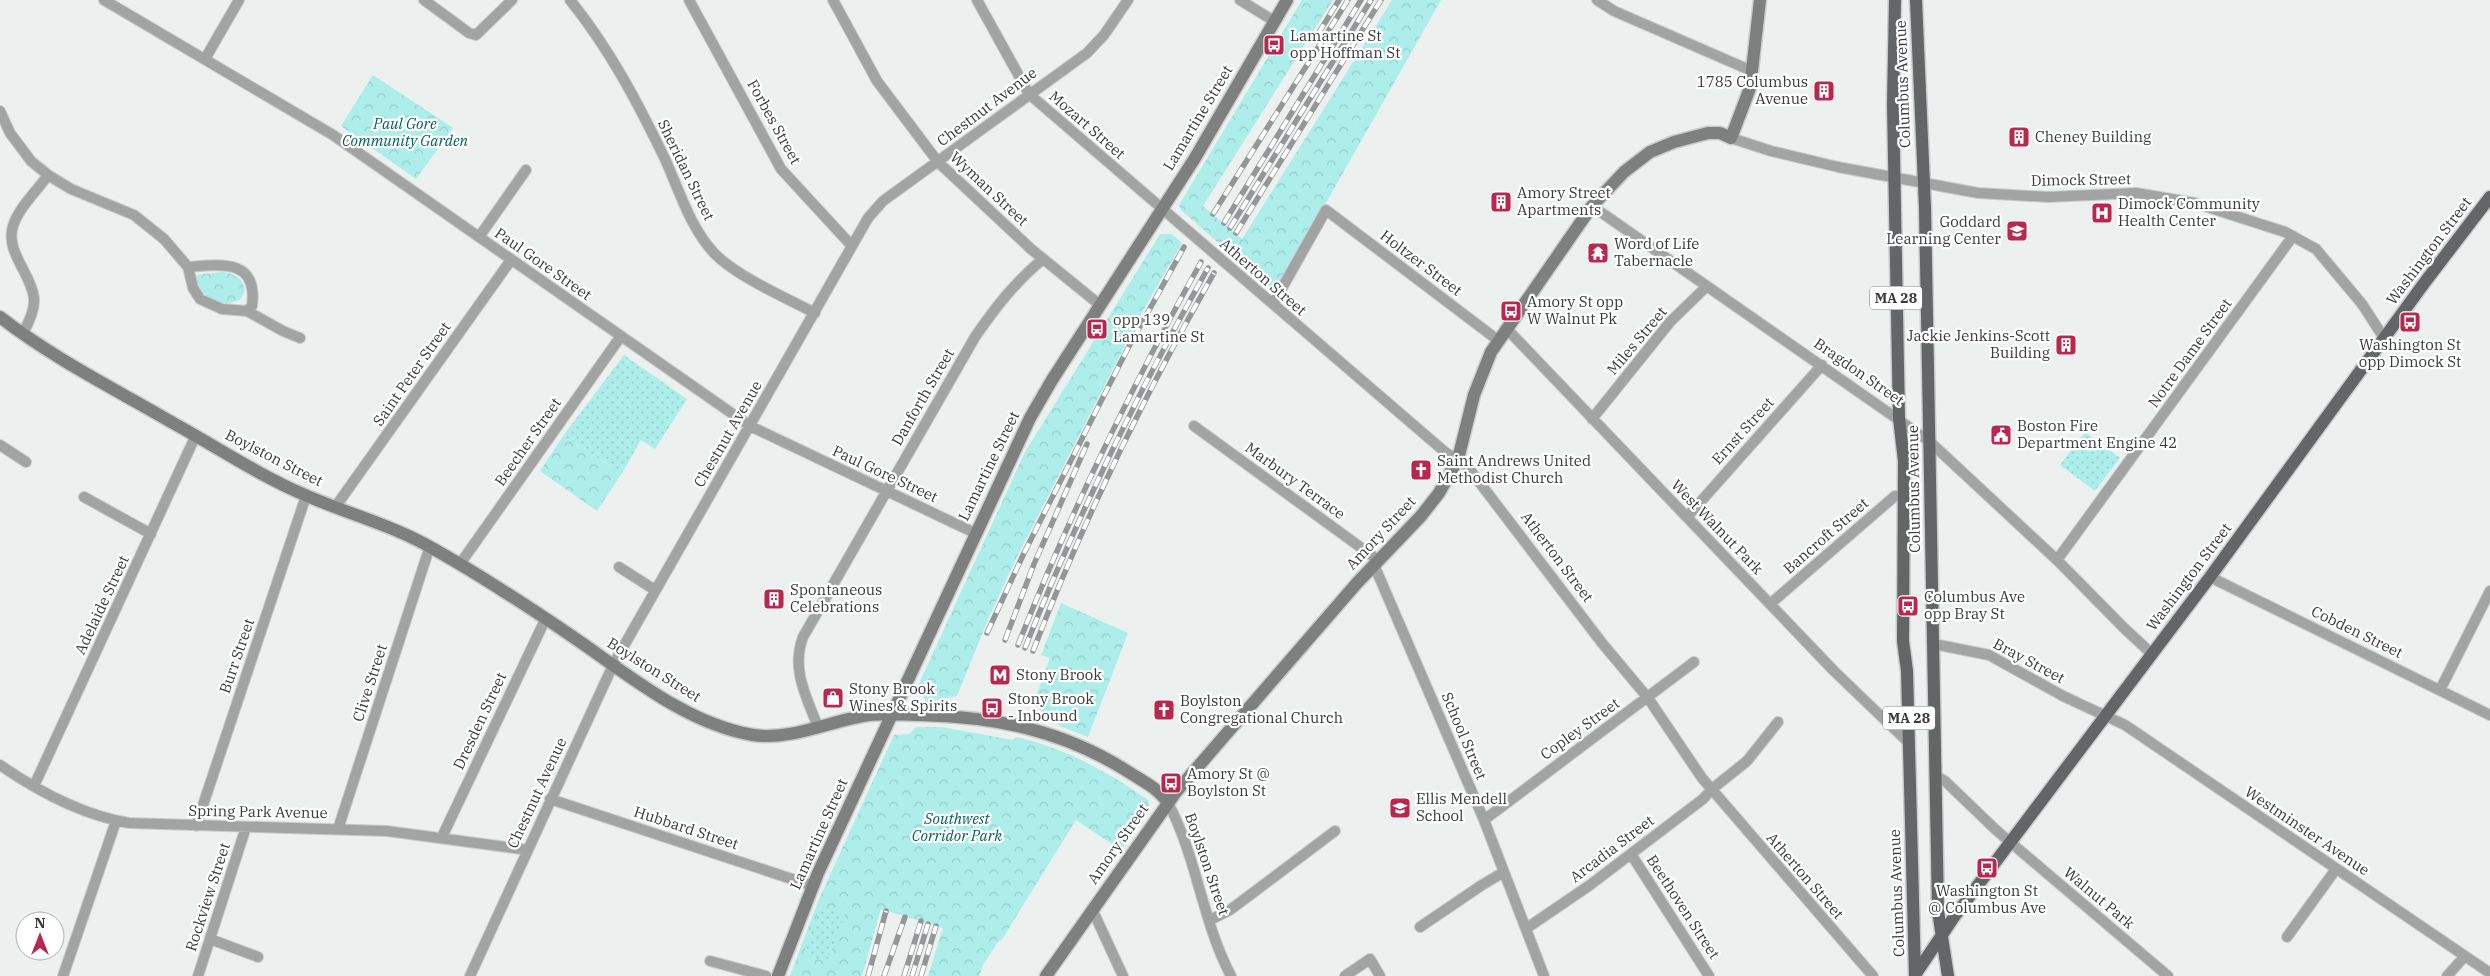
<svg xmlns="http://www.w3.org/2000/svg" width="2490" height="976" font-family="'IBM Plex Serif',serif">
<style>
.park{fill:url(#park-crowns)}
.garden{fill:url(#garden-dots)}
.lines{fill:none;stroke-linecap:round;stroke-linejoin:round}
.street-casing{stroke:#c8cdcc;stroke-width:12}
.secondary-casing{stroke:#c8cdcc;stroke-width:15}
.primary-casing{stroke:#c8cdcc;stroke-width:15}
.street{stroke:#a2a4a4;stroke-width:10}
.secondary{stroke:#7d807f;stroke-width:12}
.primary{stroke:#626666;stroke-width:12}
.rail-casing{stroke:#949797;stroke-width:5.5}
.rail{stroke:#fff;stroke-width:4;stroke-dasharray:11;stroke-linecap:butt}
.labels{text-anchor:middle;stroke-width:4.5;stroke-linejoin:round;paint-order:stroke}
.shield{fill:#fff;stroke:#747676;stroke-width:1}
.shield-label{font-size:14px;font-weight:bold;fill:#393b3b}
.poi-label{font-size:15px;fill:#393b3b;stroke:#fff;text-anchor:start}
.street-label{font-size:15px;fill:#393b3b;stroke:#fff}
.park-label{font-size:15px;font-style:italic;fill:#005f5c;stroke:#fff}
</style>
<defs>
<pattern id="park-crowns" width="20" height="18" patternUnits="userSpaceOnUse" patternTransform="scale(1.25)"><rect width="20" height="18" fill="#adeeea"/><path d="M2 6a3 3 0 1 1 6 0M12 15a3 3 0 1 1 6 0" fill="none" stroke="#96cdca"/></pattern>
<pattern id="garden-dots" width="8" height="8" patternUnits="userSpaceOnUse" patternTransform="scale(1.25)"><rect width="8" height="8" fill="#adeeea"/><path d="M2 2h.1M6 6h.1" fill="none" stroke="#96cdca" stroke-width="1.8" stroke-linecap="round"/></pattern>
</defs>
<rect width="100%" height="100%" fill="#ecf1f0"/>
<path class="park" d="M1302 0H1333L1203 206 1242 239 1392 0H1441L1275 293 1181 210 1179 205Z
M373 75 453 128 416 179 341 126Z
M1160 234H1172L1182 243 1140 316 1015 561 990 615 957 696 926 702 922 693 916 690 1025 452Z
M223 272C235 274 243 278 245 291L240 300C219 309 201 296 194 277L196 275Z
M563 436 622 473 597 511 540 471Z
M1061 603 1128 633 1088 737 1062 727 1033 704 1050 658 1041 655Z
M916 727H942L1013 740 1017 737C1066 749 1107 771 1148 800L1150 809 1121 850 1076 820 1001 941 999 940 983 965 979 976H928L943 928 881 909 862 976H790L819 899 894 735 909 734Z"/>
<path class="garden" d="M624 355 687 399 655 449 641 440 622 473 563 436Z
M2085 432 2120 458 2095 491 2060 465Z
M821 906 845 915 827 962 803 954Z"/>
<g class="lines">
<g class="street-casing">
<path id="street" d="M104 0 333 135 750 426 975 533
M424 0 469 33 476 35 512 0
M570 0C609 48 638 103 665 159 679 190 690 227 714 253 736 276 786 298 815 313
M689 0 781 169 851 245
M833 0 877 81 938 162 1031 249 1100 305
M977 0 1029 94 1445 452 1467 466 1602 643 1648 698 1702 778 1873 976
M1240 0 1274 21
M1597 0 1614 11 1752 71
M205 59 239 0
M0 111 10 133 31 161 48 175 71 189 134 215 164 239 188 267 193 288 200 299 222 309 247 311 283 331 300 338
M1731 138 1771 151 1838 167 1978 193 2048 197 2136 193 2195 203 2285 232 2316 249 2362 304 2384 338
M1592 206 1929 441 2057 560 2125 629 2151 653
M479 237 526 170
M188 267C223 264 258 259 252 306L247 311
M1273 304 1326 210 1499 341
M1506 328 1834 671 1909 743
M23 334C28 323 35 310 34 298 31 273 5 252 13 226 19 207 37 191 48 175
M1592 419 1670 322 1707 286
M1194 426 1378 560
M0 445 26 462
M84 497 151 534
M336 506 511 260
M1687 517 1822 365
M2057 560 2293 236
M460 564 621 336
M1374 565 1484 820 1544 976
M619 567 655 590
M2210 577 2490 715
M1770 604 1895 496H1905
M1934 644 1989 655 2063 696 2125 725 2490 973
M2440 690 2490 591
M818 727C806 696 791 669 803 637L975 337C995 308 1015 282 1043 259
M0 765C39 792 82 815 129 823L387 831 528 850
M1936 776 1945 781 1996 830 2168 976
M34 786 196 435
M550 799 813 886
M1168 803C1197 857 1202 921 1231 976
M1484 820 1694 662
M196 826 306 496
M338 829 430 546
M442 837 546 618
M1631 854 1709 976
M1092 909 1123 976
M1210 920 1230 910 1335 831
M1420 927 1482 885 1504 872
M1527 928 1590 885 1703 799 1712 789 1747 761 1778 722
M2287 937 2336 869
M210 939 258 957
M710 961 766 976
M63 976 116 821
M198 976 246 827
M470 976 613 665 868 218 883 201 1087 53 1104 35 1128 0
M1345 976 1370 959 1380 976
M2447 976 2465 956"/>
</g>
<g class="secondary-casing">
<path id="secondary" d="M0 317C54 359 115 389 173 423 217 447 260 476 305 495 348 514 392 525 432 548 482 576 529 607 576 639 630 676 687 724 753 735 791 741 832 720 869 715 886 713 904 715 921 715 996 717 1062 730 1127 771 1141 780 1158 788 1168 803
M778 976 818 873 1030 418 1052 380 1195 158 1287 0
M1046 976 1176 792 1357 583 1421 516 1439 493 1458 459 1474 395 1491 352 1592 206 1624 172 1650 152 1674 142 1708 133H1720L1731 138 1750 88 1760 0"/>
</g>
<g class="primary-casing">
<path id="primary" d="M1895 0 1893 104 1899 418 1904 461 1903 641 1907 671 1915 976
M1916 0 1925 208 1938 911 1948 976
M1915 975 1954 917 2210 577 2425 282 2490 197"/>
</g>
<use href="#street" class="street"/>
<use href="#secondary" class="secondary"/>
<use href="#primary" class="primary"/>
<g class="rail-casing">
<path id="rail" d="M1318 34 1339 0
M1213 214 1348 0
M1224 223 1361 0
M1230 228 1371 0
M1236 233 1381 0
M987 633 1024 553 1127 350 1184 247
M1005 640 1034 564 1087 444
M1018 645C1070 513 1132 386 1201 262
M1025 648C1077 517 1139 390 1208 268
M1033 651C1083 521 1145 394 1214 273
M868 976 886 911
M884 976 905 917
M904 976 921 921
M912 976 928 924
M921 976 936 926"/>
</g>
<use href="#rail" class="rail"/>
</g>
<defs>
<g id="bus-square" transform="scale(1.125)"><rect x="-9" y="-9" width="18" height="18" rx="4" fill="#b8274e" stroke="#fff"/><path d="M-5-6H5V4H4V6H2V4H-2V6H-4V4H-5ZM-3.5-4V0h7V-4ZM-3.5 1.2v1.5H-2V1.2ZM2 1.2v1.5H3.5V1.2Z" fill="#fff"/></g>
<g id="building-square" transform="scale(1.125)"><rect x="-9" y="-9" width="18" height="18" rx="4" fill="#b8274e" stroke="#fff"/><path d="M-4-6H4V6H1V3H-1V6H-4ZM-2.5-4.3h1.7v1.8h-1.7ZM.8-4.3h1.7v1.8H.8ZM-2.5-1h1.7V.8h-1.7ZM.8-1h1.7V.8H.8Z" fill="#fff"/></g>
<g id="hospital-square" transform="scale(1.125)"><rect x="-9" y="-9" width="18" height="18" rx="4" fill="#b8274e" stroke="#fff"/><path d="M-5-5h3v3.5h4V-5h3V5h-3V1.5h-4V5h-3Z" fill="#fff"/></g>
<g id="school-square" transform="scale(1.125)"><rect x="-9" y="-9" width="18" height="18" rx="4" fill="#b8274e" stroke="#fff"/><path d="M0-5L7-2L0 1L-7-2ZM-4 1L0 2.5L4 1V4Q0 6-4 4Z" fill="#fff"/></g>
<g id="temple-square" transform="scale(1.125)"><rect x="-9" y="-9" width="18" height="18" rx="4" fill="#b8274e" stroke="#fff"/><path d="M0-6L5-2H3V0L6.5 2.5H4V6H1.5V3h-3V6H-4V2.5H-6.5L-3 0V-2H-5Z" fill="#fff"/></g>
<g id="civic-square" transform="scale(1.125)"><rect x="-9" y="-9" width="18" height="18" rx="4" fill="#b8274e" stroke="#fff"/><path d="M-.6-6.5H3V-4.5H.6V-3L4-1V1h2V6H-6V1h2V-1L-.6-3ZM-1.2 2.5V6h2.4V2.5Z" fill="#fff"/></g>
<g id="church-square" transform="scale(1.125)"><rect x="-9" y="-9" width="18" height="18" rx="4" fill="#b8274e" stroke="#fff"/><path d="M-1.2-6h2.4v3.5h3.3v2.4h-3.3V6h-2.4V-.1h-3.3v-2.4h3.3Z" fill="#fff"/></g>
<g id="metro-square" transform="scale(1.125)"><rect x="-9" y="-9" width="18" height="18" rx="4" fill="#b8274e" stroke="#fff"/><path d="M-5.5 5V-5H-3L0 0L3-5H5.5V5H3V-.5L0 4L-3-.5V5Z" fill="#fff"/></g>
<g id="shop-square" transform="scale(1.125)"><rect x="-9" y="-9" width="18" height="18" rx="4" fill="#b8274e" stroke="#fff"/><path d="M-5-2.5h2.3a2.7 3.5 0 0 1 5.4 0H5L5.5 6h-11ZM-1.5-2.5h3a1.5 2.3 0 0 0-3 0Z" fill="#fff"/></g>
</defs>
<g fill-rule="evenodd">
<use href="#bus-square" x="1274" y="45"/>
<use href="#building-square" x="1824" y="91"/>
<use href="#building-square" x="2019" y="137"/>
<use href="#building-square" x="1501" y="202"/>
<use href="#hospital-square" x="2102" y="213"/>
<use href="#school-square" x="2017" y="231"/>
<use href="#temple-square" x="1598" y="253"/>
<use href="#bus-square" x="1511" y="311"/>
<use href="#bus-square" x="2410" y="322"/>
<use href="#bus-square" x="1097" y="329"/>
<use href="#building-square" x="2066" y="345"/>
<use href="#civic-square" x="2001" y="435"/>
<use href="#church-square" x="1421" y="470"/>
<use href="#building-square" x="774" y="599"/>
<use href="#bus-square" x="1908" y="606"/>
<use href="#metro-square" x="1000" y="675"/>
<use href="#shop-square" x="833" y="698"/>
<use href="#bus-square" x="992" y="708"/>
<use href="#church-square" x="1164" y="710"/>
<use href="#bus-square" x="1171" y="783"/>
<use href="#school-square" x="1400" y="808"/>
<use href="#bus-square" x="1987" y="868"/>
</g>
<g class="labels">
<g class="shield">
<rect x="1870" y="286.5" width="52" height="23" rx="4"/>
<rect x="1883" y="706.5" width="52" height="23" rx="4"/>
</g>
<g class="shield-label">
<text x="1896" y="303">MA 28</text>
<text x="1909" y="723">MA 28</text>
</g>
<g class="poi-label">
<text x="1290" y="41">Lamartine St<tspan x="1290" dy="17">opp Hoffman St</tspan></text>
<text x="1808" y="87" text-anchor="end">1785 Columbus<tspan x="1808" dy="17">Avenue</tspan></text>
<text x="2035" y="142">Cheney Building</text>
<text x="1517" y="198">Amory Street<tspan x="1517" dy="17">Apartments</tspan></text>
<text x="2118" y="209">Dimock Community<tspan x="2118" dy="17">Health Center</tspan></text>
<text x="2001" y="227" text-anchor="end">Goddard<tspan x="2001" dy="17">Learning Center</tspan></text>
<text x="1614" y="249">Word of Life<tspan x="1614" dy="17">Tabernacle</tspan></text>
<text x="1527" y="307">Amory St opp<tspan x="1527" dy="17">W Walnut Pk</tspan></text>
<text x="1113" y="325">opp 139<tspan x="1113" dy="17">Lamartine St</tspan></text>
<text x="2050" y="341" text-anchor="end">Jackie Jenkins-Scott<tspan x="2050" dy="17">Building</tspan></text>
<text x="2410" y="350" text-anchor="middle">Washington St<tspan x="2410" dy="17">opp Dimock St</tspan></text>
<text x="2017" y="431">Boston Fire<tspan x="2017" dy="17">Department Engine 42</tspan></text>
<text x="1437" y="466">Saint Andrews United<tspan x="1437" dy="17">Methodist Church</tspan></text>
<text x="790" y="595">Spontaneous<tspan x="790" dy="17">Celebrations</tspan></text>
<text x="1924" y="602">Columbus Ave<tspan x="1924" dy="17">opp Bray St</tspan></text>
<text x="1016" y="680">Stony Brook</text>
<text x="849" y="694">Stony Brook<tspan x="849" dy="17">Wines &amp; Spirits</tspan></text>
<text x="1008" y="704">Stony Brook<tspan x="1008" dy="17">- Inbound</tspan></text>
<text x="1180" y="706">Boylston<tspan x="1180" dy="17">Congregational Church</tspan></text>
<text x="1187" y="779">Amory St @<tspan x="1187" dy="17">Boylston St</tspan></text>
<text x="1416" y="804">Ellis Mendell<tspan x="1416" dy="17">School</tspan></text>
<text x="1987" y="896" text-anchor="middle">Washington St<tspan x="1987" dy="17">@ Columbus Ave</tspan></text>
</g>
<g class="street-label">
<text transform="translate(1903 84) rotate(-92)" y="5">Columbus Avenue</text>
<text transform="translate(987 107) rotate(-37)" y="5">Chestnut Avenue</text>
<text transform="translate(1198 118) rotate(-59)" y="5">Lamartine Street</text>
<text transform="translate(774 122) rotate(61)" y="5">Forbes Street</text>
<text transform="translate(1087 125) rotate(41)" y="5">Mozart Street</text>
<text transform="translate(686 170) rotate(64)" y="5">Sheridan Street</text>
<text transform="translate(2081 180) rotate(-1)" y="5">Dimock Street</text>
<text transform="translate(989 189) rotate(43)" y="5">Wyman Street</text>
<text transform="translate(2429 251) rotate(-53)" y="5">Washington Street</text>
<text transform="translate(1421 263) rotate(37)" y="5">Holtzer Street</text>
<text transform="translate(543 264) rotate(35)" y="5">Paul Gore Street</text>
<text transform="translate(1263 277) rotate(41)" y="5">Atherton Street</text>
<text transform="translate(1637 341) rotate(-50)" y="5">Miles Street</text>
<text transform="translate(2190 353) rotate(-54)" y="5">Notre Dame Street</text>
<text transform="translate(1859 372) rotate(35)" y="5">Bragdon Street</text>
<text transform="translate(412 374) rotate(-55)" y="5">Saint Peter Street</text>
<text transform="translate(923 397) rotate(-60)" y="5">Danforth Street</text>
<text transform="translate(1743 431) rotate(-48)" y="5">Ernst Street</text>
<text transform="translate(728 434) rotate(-60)" y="5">Chestnut Avenue</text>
<text transform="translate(528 442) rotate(-55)" y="5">Beecher Street</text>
<text transform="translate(274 458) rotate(27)" y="5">Boylston Street</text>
<text transform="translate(989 466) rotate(-64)" y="5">Lamartine Street</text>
<text transform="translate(885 474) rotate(25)" y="5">Paul Gore Street</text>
<text transform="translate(1295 481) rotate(36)" y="5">Marbury Terrace</text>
<text transform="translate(1914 489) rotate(-91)" y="5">Columbus Avenue</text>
<text transform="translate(1717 527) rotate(46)" y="5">West Walnut Park</text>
<text transform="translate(1381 533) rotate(-47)" y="5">Amory Street</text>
<text transform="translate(1826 536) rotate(-41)" y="5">Bancroft Street</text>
<text transform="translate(1557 557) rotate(53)" y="5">Atherton Street</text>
<text transform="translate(2189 577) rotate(-53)" y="5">Washington Street</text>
<text transform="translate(102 605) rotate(-65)" y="5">Adelaide Street</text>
<text transform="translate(2357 632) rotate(26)" y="5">Cobden Street</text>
<text transform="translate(237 656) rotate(-71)" y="5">Burr Street</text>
<text transform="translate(2029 661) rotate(28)" y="5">Bray Street</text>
<text transform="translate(654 670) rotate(32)" y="5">Boylston Street</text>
<text transform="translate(370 683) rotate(-72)" y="5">Clive Street</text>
<text transform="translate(480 721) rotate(-65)" y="5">Dresden Street</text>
<text transform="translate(1580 729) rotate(-36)" y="5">Copley Street</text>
<text transform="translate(1464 736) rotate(67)" y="5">School Street</text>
<text transform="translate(537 793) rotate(-65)" y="5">Chestnut Avenue</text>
<text transform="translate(258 812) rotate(1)" y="5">Spring Park Avenue</text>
<text transform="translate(686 828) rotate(18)" y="5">Hubbard Street</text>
<text transform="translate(2307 831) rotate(34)" y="5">Westminster Avenue</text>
<text transform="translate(819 834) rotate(-66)" y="5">Lamartine Street</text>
<text transform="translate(1118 844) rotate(-55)" y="5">Amory Street</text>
<text transform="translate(1612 849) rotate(-37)" y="5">Arcadia Street</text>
<text transform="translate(1207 864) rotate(71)" y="5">Boylston Street</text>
<text transform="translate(1805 876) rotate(49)" y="5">Atherton Street</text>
<text transform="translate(1897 893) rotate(-92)" y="5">Columbus Avenue</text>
<text transform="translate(208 897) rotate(-72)" y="5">Rockview Street</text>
<text transform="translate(2099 898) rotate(40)" y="5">Walnut Park</text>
<text transform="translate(1683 907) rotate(57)" y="5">Beethoven Street</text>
</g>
<g class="park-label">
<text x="405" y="129">Paul Gore<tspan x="405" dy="17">Community Garden</tspan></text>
<text x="957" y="824">Southwest<tspan x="957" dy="17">Corridor Park</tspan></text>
</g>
</g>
<g transform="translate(40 936)"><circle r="24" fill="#ffffff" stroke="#b0b1b1"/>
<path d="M0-4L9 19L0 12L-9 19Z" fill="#b8274e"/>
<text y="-8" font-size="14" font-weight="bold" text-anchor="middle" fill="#393b3b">N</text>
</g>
</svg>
